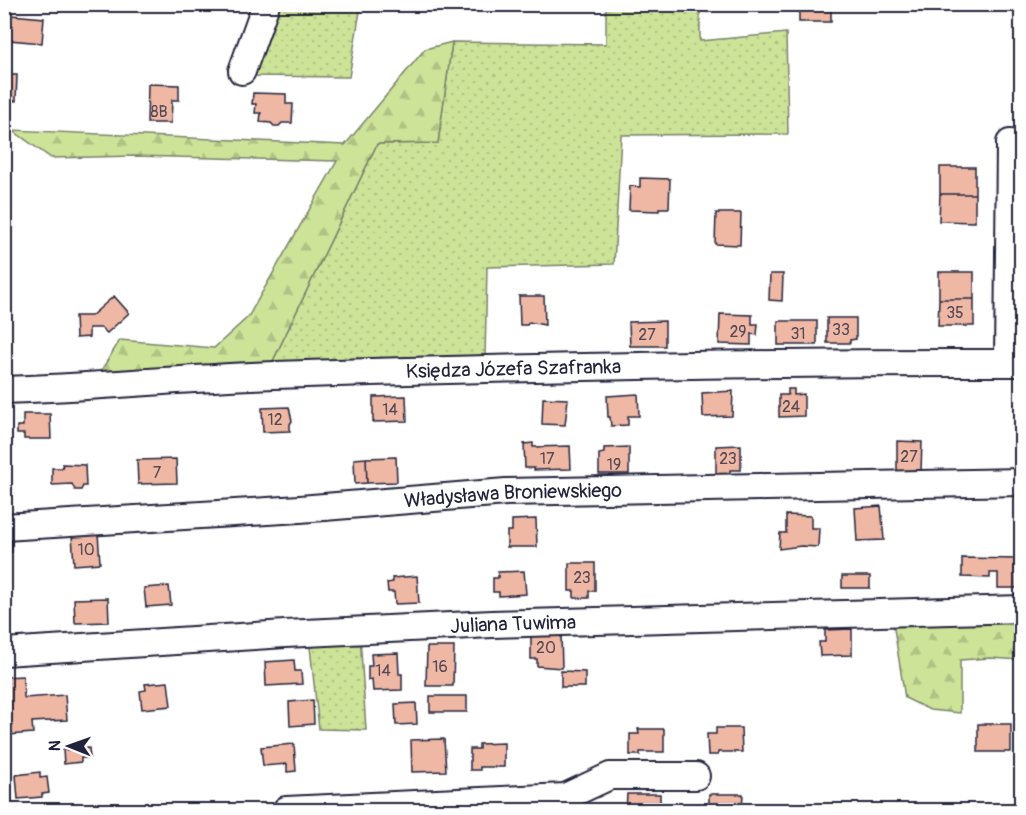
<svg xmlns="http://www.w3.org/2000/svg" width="1026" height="815" font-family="Pangolin,sans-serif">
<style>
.grass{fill:url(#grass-dots);stroke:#78826a;stroke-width:1.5}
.forest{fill:url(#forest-firs);stroke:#78826a;stroke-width:1.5}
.building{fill:#efb8a4;stroke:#22223b;stroke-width:1.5}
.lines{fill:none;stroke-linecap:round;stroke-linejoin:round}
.minor-casing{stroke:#22223b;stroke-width:30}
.minor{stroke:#fff;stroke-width:26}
.labels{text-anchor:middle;stroke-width:4.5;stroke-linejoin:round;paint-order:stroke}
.number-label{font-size:16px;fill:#554855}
.street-label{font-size:20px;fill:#22223b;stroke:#fff}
</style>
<defs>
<pattern id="grass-dots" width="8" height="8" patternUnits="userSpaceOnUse" patternTransform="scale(1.5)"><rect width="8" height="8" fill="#cde398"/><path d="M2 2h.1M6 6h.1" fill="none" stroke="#b0c284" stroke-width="1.8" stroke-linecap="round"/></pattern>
<pattern id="forest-firs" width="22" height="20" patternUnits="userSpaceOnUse" patternTransform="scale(1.5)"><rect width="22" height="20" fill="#cde398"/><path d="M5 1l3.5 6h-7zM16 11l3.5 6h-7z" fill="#b0c284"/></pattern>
</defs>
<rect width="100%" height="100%" fill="#fff"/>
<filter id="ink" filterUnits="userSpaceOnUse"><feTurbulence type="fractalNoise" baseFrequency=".0167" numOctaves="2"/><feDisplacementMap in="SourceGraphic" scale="12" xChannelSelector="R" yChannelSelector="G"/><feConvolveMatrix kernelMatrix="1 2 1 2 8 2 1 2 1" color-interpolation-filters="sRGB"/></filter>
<g filter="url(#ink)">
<path class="grass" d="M606 4 700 5V41L786 33 788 134 621 135 614 264 487 267 485 358 270 367 377 144 438 143 452 42 606 44Z
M275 5H361L349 77 248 76Z
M360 635 366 730 319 729 309 638Z"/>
<path class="forest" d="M452 42 438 143 377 144 270 367 99 374 120 340 214 348 248 317 337 161 134 156 51 158 12 130 345 145 425 49Z
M1021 621V660L990 658 960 660V713L930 710 905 698 893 622Z"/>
<path class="building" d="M4 4H12L10 27H4Z
M807 6H831V22H799V7Z
M11 15 44 18 42 43 9 40Z
M4 75H17L16 101 4 100Z
M148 84 179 85V100H172L171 123H147Z
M253 93 286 94V104H293L292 123H282L279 126H274L271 123 260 122 261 113H255L256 104H252Z
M940 167H975V194H940Z
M640 178 670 179 669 208H659V211L629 210 630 186 640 187Z
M940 194H975V222L939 221Z
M716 213H741L740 245 715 244Z
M939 272H974V299H939Z
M770 274H783L782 301 769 300Z
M114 296 129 313 107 333 101 328H89V337L76 338 75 316H91Z
M519 296H544L545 325 529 322 527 325H520Z
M939 299H974V326H938Z
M720 314 752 315V324H758L757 335 751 334V345L719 344Z
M827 318H856V339L850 340V343H827Z
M665 321V346H630L629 322Z
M778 321H817V345H778Z
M788 389H794V395L804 394V416L779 417V395H788Z
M733 391 732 416 703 417 702 393Z
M638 394 639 416H628V425L611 426 610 417H608L607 396Z
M406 396 407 421 373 422V397Z
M543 398 568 399 565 425 542 424Z
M289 407 292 421 290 424V431L263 432 262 408Z
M23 414H50L51 439H24V434H17V426H23Z
M897 441 922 442 921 471H897Z
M533 443V447L570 446 571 469 534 470V468H525L524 444Z
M741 445V470H730V476H716V446Z
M629 447V474H599V454L604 453V448Z
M396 457 397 482 367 483 366 458Z
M366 458 367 483 355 484 354 459Z
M176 459 177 483 138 484 137 460Z
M62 464 85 465 86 486H83L81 490H75L72 484 52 485V468H63Z
M881 506 884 540 857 541 855 508Z
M786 515 811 516V528H819L818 547 801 546 779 549 780 533H786Z
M536 519 537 547H507V531H512V520Z
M4 533H11L12 552H9V558H4Z
M98 533 100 563 74 565 72 535Z
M962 558 1018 559 1017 588H998V573H990V578L962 577Z
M569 563H595V591H589V598H574V591H569Z
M524 571 526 594 499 596V592H493V578H498V572Z
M417 576 419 603 395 604 394 592H388L387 583 393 582 392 578Z
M842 576H870V588H842Z
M169 586 171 605 146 607 144 588Z
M108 598 109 622 75 623 74 599Z
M852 629V655L820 656 819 642H825V630Z
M531 634 561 635 562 668 537 666V659H531Z
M427 647H454L453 686H426Z
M398 653 399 674H402V690L373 691 372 679 368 680V666H372L371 654Z
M294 660 295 671H301L302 684 266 686 265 662Z
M561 671 585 672V687H561Z
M23 676 24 698 65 695 67 720 32 722 33 733 8 735 4 677Z
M168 682 171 706 142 709 140 691 146 690 145 684Z
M430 696H467V712H430Z
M313 700 314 724 290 726 289 702Z
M416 703 417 724 396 725 395 704Z
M978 724H1011V752H978Z
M716 728H741L742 752H718V755H708L707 734H716Z
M638 729H664V752H640V755H630V734H639Z
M444 739 446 771 412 772 411 740Z
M504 743V767H480V770H470V749H479V744Z
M294 744 296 771 287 772V764L263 766 261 747Z
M89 748 90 758H81V762L64 764 63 750Z
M40 772V778L47 777 49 793 42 794V797L18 799 16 775Z
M627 794H660V810H626Z
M709 794H743L742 810H709Z"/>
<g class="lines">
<g class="minor-casing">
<g id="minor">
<path d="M242 71 266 4"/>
<path d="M1008 363 1010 143"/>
<path id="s1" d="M4 390C95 387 185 378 275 375 524 367 773 362 1022 363"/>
<path id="s2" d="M4 527 300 509 506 492 1022 482"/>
<path id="s3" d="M4 652 285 634 492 624 1022 609"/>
<path d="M286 810 565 797 610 776H696"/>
</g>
</g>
<use href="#minor" class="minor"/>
</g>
</g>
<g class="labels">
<g class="number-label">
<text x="159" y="117">8B</text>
<text x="955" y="318">35</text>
<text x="841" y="335">33</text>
<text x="738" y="337">29</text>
<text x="798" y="339">31</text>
<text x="647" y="340">27</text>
<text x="791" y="412">24</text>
<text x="390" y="415">14</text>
<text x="275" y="425">12</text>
<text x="909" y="462">27</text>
<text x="547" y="464">17</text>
<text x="728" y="464">23</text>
<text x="614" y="470">19</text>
<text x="157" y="478">7</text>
<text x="86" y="555">10</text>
<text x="582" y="583">23</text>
<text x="546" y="653">20</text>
<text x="440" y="672">16</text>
<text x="383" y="676">14</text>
</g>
<g class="street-label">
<text dy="7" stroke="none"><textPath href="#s1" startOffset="510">Księdza Józefa Szafranka</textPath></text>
<text dy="7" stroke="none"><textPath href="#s2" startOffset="510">Władysława Broniewskiego</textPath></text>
<text dy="7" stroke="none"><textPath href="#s3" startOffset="510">Juliana Tuwima</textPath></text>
</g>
</g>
<rect width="1026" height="815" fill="none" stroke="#fff" stroke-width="24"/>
<rect x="12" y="12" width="1002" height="791" fill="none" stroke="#22223b" stroke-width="2" filter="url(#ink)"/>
<g transform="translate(69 746) rotate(271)" stroke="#ffffff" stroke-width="4.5" paint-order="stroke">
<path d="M0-4.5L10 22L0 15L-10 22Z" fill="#22223b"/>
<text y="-9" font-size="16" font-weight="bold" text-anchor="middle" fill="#22223b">N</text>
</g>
</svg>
